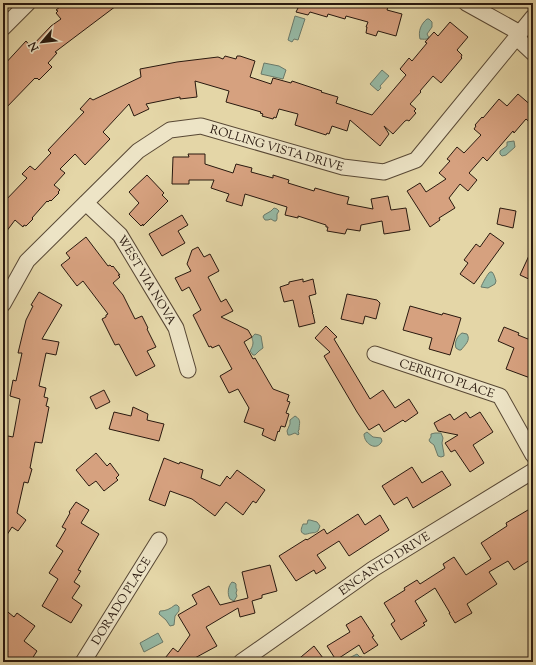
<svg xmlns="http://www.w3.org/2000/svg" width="536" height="665" font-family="'Sorts Mill Goudy',serif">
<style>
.water{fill:#96b9a5;stroke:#6a7969}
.building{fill:#d6a17f;stroke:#29190f}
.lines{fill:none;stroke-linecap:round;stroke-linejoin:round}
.minor-casing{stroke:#584835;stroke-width:17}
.minor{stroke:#ede4c6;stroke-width:15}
.labels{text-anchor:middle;stroke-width:3;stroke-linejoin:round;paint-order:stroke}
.street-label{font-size:12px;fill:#29190f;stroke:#ede4c6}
</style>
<rect width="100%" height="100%" fill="#e4d6a7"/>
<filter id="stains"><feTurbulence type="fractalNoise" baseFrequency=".005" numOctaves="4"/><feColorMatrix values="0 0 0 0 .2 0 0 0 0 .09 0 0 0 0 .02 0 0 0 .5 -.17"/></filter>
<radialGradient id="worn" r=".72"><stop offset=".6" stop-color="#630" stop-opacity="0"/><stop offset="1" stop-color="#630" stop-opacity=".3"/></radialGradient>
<path class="water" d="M295 16 305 19 298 40 294 39 292 42 288 40Z
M427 19H429L432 22V27L427 34 429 38C426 40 423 39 420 39 418 31 421 24 427 19Z
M264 63 279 66 286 70 283 79 261 74Z
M382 70 389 76 380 86 381 88 378 91 370 84Z
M514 141 515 147 506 155 502 156 500 154V151L507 146V142Z
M274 208 277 209 279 211 277 214V219L276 221H274L271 219 268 220H265L263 217 264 215 271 211Z
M490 272H492C494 274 495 278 496 281L495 284 488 288 481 287C482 284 488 273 490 272Z
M462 333 467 334C471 340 465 345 461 350H459L456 348C454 343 457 336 462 333Z
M255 334 259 335 261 336 263 348 259 351 255 355H253L250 351C251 349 253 346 253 343 253 339 250 338 255 334Z
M295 416C302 420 299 423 299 430L298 431 299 434 298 435 295 433 290 435H288L287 431 290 424V420Z
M367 432 373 437 381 438 382 441C377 452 364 444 364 434Z
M435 433H441L443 438 442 443 444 454V456L441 457 438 456 434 445 430 442 429 440 431 437V434Z
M308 520H310L317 522 320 526 318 531C312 534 318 532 311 533 310 533 305 535 304 534 299 532 302 527 303 524H307Z
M232 582 235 583 236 584V588L237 590 236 593 237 596 234 601 230 599C227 594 228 586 232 582Z
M175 605H177L179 607V611L175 616 174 625 170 626 166 620 159 614 160 611C166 611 170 609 175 605Z
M158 633 163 642 144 652 140 643Z
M357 654 360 657H362L363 660 360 662H344L347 659Z"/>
<path class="building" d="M65 3 67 5 69 3H120L55 52 57 53 48 63 52 67 39 80 37 78 36 79 35 78 3 111V66L26 41 31 47 51 26 61 19 56 13 58 11 56 10Z
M290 3H389L387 10 402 14 396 36 378 31 376 36 366 33 367 27H366L368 22 346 16 345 19 328 14 327 17 310 12 308 15 296 12 298 8 290 5Z
M450 22 468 37 457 50 462 55 461 57 462 58 441 83 433 76 420 91 421 92 410 104 416 109 414 111 416 113 409 121 407 120 405 121 393 134 384 126 389 134 380 146 350 120 347 131 332 126 329 134 327 133 326 135 295 125 298 114 279 109 276 118 274 117 273 119 262 116 263 114 260 113 261 112 226 102 229 91 195 81 197 97 180 99V97L146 104 149 109 134 116 129 104 103 132 110 139 85 165 75 154 60 169 65 173 54 185 60 190 58 192 59 193 51 201 50 200 48 202 47 201 32 218 33 219 26 226 24 225 23 227 15 220 3 236V203L27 178 22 174 30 166 35 170 51 153 48 150 84 112 80 109 90 98 93 100 141 77 140 69 177 62 218 57 223 59 225 56 236 59 237 56H240L255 61 250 77 271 84 273 78 291 83 292 81 322 91 321 92 338 97 336 103 372 115 406 75 400 69 409 58 412 61 427 43 425 42 434 32 438 36Z
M518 94 533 107V125L526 119 514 133 513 131 487 161 483 157 469 173 477 180 468 191 460 184 449 198 455 208 439 218 440 220 430 227 407 191 420 183 426 192 446 179 439 173 450 161 447 159 457 147 464 153 481 135 474 129 476 126 475 125 482 117 483 118 499 99 507 106Z
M188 154H205V164L233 173 236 164 252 168 251 172 273 178V175L289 180 288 183 314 191 315 188 336 194 349 197 347 204 373 209 371 199 388 196 391 210 406 208 410 230 384 234 382 221 361 225 360 231 347 229 345 234 327 231 328 227H326V225L298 216V218L285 215 287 207 245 194 242 206 226 201 229 194 211 188 214 180H189V184H172L173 157H189Z
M147 175 164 193 162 195 168 201 143 226V224L141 226 129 214 139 203 129 192Z
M500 208 516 211 513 228 497 224Z
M182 215 188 225 178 231 185 243 162 256 149 234Z
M490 233 504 243 474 284 460 274 468 263 464 260 476 244 480 247Z
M86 237 108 266 110 265 112 267 113 266 120 275H118L120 277 113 283 123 295 135 319 142 316 148 328 147 329 156 347 147 351 155 366 136 376 119 344 115 345 102 319 106 317V315L108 314 83 281 77 286 61 265 70 258 66 253Z
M198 247 204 257 210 254 219 271 208 277 221 302 226 299 233 311 221 317 248 330 252 337 244 342 253 359 255 358 273 389 289 395 287 401 290 402 286 413 289 414 285 427 281 426 279 432 278 431 275 441 262 435 264 429 244 422 249 408 238 389 229 393 220 376 232 369 219 345 212 348 211 346 209 347 193 315 201 310 189 287 182 291 175 278 191 271 187 264 192 250Z
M533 247V281L520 275Z
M303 279V282L313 279 316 294 309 296 313 313H312L313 314 315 323 299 327 293 300 284 302 280 287 289 284V282Z
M39 292 62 305 42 339 59 342 56 355 46 353 39 386 46 388 44 397 48 398 46 406 49 407 42 443 35 442 30 468 32 469 28 483 24 482 17 513 26 520 18 531 12 527 3 541V435L13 437 20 399 10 396 13 380 16 381 22 353H18L26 320 33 306 31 305Z
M347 294 377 300 380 303 376 319 365 316 363 324 341 319Z
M410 306 442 315 443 313 461 318 450 355 429 349 432 338 403 330Z
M326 326 337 337 334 339 370 399 383 390 395 408 409 399 418 413 405 422 403 420 384 432 379 424 369 430 357 412 324 356 330 352 315 338Z
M504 327 519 333 518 335 533 341V379L506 369 514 348 498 341Z
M104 390 110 402 96 409 90 397Z
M133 407 148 414 147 420 164 424 159 441 109 429 114 412 131 416Z
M466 412 470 418 480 412 493 432 473 445 484 463 470 472 455 450 451 452 445 443 458 435 438 431 434 423 450 414 454 420Z
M96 453 107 466 110 463 119 475 116 478 118 480 104 491 96 481 89 486 76 470Z
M164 458 179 464 180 462 203 470 201 478 220 486 227 476 230 479 237 470 265 490 256 503 253 501 243 515 226 502 215 516 192 499 170 491 165 506 149 500Z
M412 467 422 483 442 471 451 485 413 508 407 497 394 505 382 486Z
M76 502 89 510 81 523 99 534 78 570 81 571 74 582 80 586 72 598 82 605 71 623 42 606 58 579 49 573 63 551 56 546 66 529 62 527 70 513 69 512Z
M533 507V558L514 570 508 561 489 572 497 584 467 604 472 613 455 623 449 613H450L435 588 415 601 427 621 423 623 425 625 401 640 391 624 395 621 384 603 405 590 404 588 417 580 420 584 445 568 443 564 454 557 466 575 491 559 481 543 507 526 506 523Z
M358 514 365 525 380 515 389 530 349 556 339 541 317 555 326 568 316 574 314 570 296 581 279 556 306 539 307 540 324 529 327 534Z
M270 565 277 591 262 595V598L252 601 255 613 240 617 238 608 206 627 217 646 193 659 192 662H162L173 648 178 652 190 635 178 615 197 604 192 595 209 586 220 605 248 598 242 572Z
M3 608 14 617 17 613 35 626 24 641 37 651 30 662H15L5 655 8 651 3 648Z
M361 616 374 636 372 637 378 645 364 654 359 645 336 660 327 646 350 632 346 625Z
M314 646 326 662H295Z"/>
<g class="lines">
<g class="minor-casing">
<g id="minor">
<path d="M466 3 520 33"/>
<path d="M3 28 28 3"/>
<path d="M517 38 533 53"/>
<path id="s1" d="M86 203 120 235 176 328 188 370"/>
<path id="s2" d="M3 304 27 261 138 151 170 130 201 126 343 167 384 172 416 160 533 17"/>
<path id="s3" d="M375 354 500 396 533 455"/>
<path id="s4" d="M83 662 159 540"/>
<path id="s5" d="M241 662 373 569 533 471"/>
</g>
</g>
<use href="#minor" class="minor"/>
</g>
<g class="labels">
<g class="street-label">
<text dy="4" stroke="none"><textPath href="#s2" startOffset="354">ROLLING VISTA DRIVE</textPath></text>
<text dy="4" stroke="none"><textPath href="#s1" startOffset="99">WEST VIA NOVA</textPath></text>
<text dy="4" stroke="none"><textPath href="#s3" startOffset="76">CERRITO PLACE</textPath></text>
<text dy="4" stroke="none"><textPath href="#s5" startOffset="174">ENCANTO DRIVE</textPath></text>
<text dy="4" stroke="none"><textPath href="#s4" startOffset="72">DORADO PLACE</textPath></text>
</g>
</g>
<rect width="536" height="665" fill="none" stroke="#e4d6a7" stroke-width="16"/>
<rect x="4" y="4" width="528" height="657" fill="none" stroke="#29190f" stroke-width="2"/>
<rect x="8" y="8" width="520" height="649" fill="none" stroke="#29190f"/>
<g transform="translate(42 42) rotate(242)" stroke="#ede4c6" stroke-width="3" paint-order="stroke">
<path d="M0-3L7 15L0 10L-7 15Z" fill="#29190f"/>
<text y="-6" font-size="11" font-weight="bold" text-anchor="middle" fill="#29190f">N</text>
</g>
<rect width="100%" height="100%" filter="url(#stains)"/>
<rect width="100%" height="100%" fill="url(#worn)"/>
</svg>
